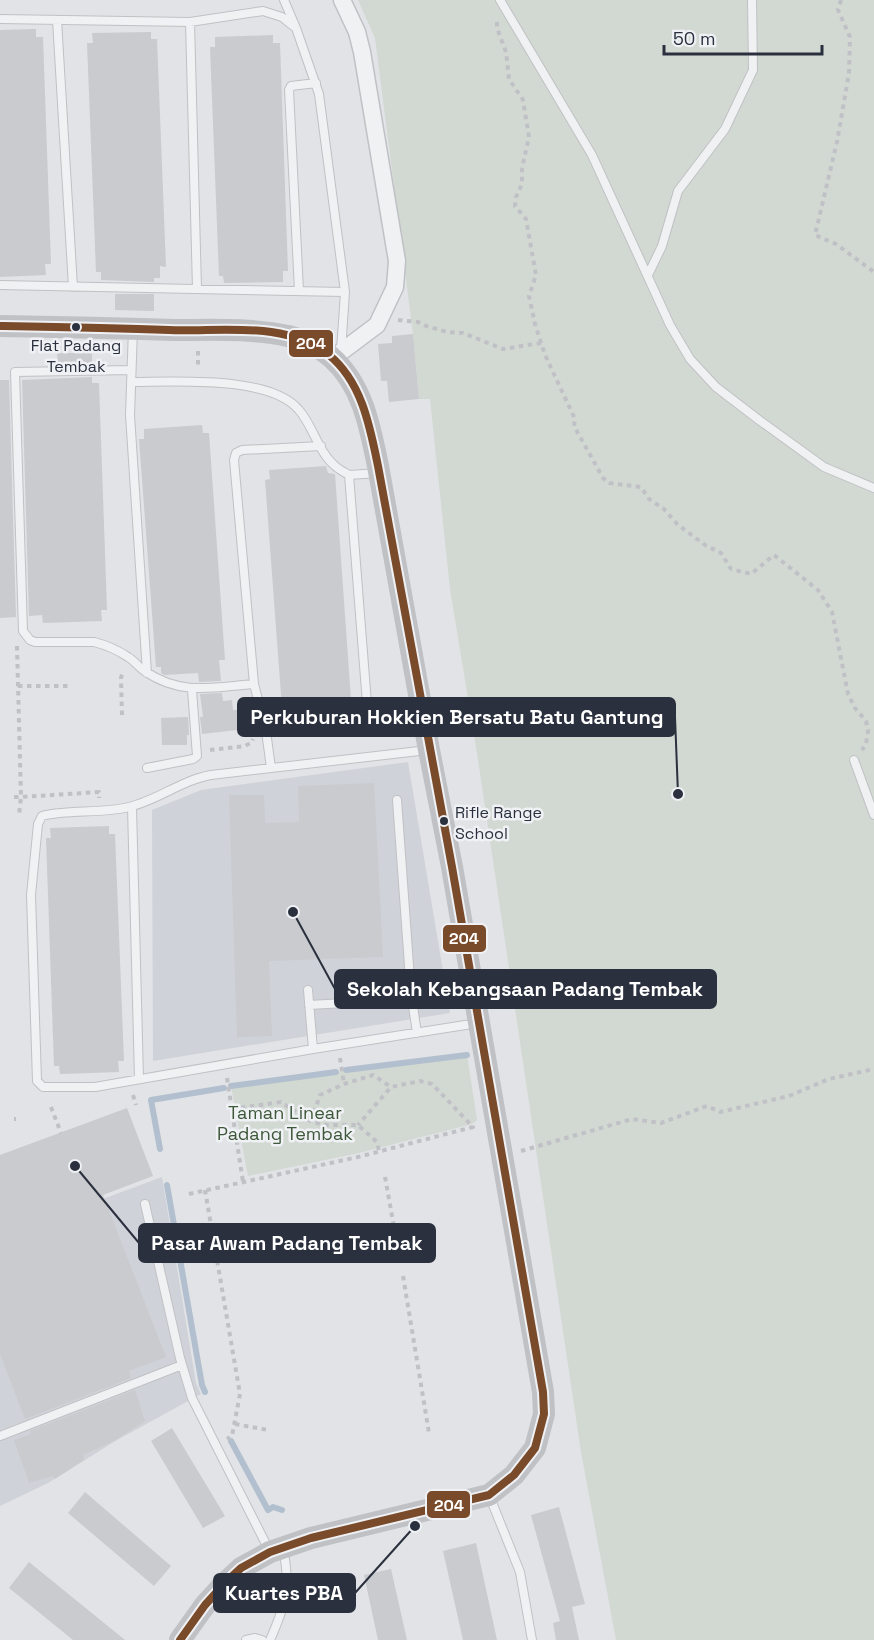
<svg xmlns="http://www.w3.org/2000/svg" width="874" height="1640" font-family="'Space Grotesk',sans-serif">
<style>
.built{fill:#d0d2d9}
.green{fill:#d2d9d2}
.lines{fill:none;stroke-linecap:round;stroke-linejoin:round}
.stream{stroke:#b2bfce;stroke-width:6}
.building{fill:#c9cbce}
.lane-casing{stroke:#c0c1c4;stroke-width:10}
.street-casing{stroke:#c0c1c4;stroke-width:19}
.path{stroke:#c0c1c6;stroke-width:4;stroke-dasharray:4.5 4.5;stroke-linecap:butt}
.lane{stroke:#f0f1f3;stroke-width:8}
.street{stroke:#f0f1f3;stroke-width:16}
.secondary{stroke:#bfc1c5;stroke-width:22}
.bus-1-casing{stroke:#eff1f5;stroke-width:12}
.bus-1{stroke:#7a4b2a;stroke-width:8}
.bus-dot{fill:#2a303d;stroke:#eff1f5;stroke-width:2}
.labels{text-anchor:middle;stroke-width:5;stroke-linejoin:round;paint-order:stroke}
.bus-label{font-size:16px;fill:#2a303d;stroke:#eff1f5}
.park-label{font-size:18px;fill:#3d5738;stroke:#eff1f5}
.leader{fill:none;stroke:#2a303d;stroke-width:2}
.callout-dot{fill:#2a303d;stroke:#eff1f5;stroke-width:2}
.callout{fill:#2a303d;stroke:#2a303d;stroke-width:2}
.callout-label{font-size:20px;text-anchor:middle;font-weight:bold;fill:#fff}
.line-badge{stroke:#eff1f5;stroke-width:2}
.badge-label{font-size:16px;text-anchor:middle;font-weight:bold;fill:#fff}
</style>
<rect width="100%" height="100%" fill="#e1e3e6"/>
<path class="built" d="M408 762 450 1013 153 1061 152 810 201 790Z
M162 1177 196 1383 201 1394 117 1440 48 1483 0 1506V1237Z"/>
<path class="green" d="M358 0H874V1640H616L581 1452 477 753 450 589 430 399H419L413 334 375 38Z
M467 1055 477 1120 472 1124 359 1153 248 1176 231 1086Z"/>
<g class="lines">
<path class="stream" d="M346 1070 467 1055
M231 1086 336 1072
M160 1149 151 1100 224 1088
M167 1185 202 1385 205 1392
M231 1441 268 1510 273 1507 282 1510"/>
</g>
<path class="building" d="M36 29V37H43L51 264H45L46 275 0 277V30Z
M151 32V39H157L166 267 160 266V278H154V282L101 280V272H96L87 43H93L92 33Z
M273 35V43H280L288 271H283V282L224 283 223 276H219L210 47H215V37Z
M115 294H154V311L115 310Z
M413 334 419 399 389 402 387 381H381L378 344 392 343V336Z
M57 353H92V364L58 365Z
M92 377V383H99L107 610H101L102 621 43 623 42 615 29 616 22 380Z
M0 380H9L16 617 0 618Z
M202 425 203 433H209L225 660H219L221 681 199 682 198 673 164 675 161 673V667H156L139 439H144V429Z
M326 466 328 473 335 474 351 700H345L346 712 287 716 286 707 282 708 265 480 270 479 269 470Z
M222 693 223 701 232 700 233 710 244 709 246 729 202 734 200 717H203L200 694Z
M188 717 189 735H187V745H162L161 718Z
M374 783 383 957 269 961 272 1036 237 1037 229 795H264L265 823 299 822 298 786Z
M109 826V834H115L124 1061H118L119 1072 60 1074 59 1066H54L46 838H51L50 828Z
M127 1108 153 1176 103 1195 166 1357 129 1371 131 1378 25 1419 0 1354V1155Z
M135 1390 145 1421 114 1441 83 1455 84 1460 55 1479 53 1476 29 1483 14 1440 31 1434 30 1431Z
M172 1428 225 1516 203 1528 151 1441Z
M85 1492 171 1566 154 1586 68 1513Z
M559 1507 585 1604 572 1607 579 1640H556L553 1623 560 1621 531 1515Z
M476 1543 497 1640H463L443 1551Z
M29 1562 125 1640H73L9 1588Z
M391 1569 407 1640H378L364 1575Z"/>
<g class="lines">
<g class="lane-casing">
<path id="lane" d="M284 0 296 28 319 94 345 292 341 351
M500 0 592 155 670 325 690 359 716 387 759 420 824 467 874 488
M0 19 190 22 263 11 282 17 293 26
M57 20 73 287
M190 22 197 289
M648 275 662 246 678 191 725 129 753 70 752 0
M0 285 345 292
M299 291 289 90 291 86 316 83
M133 329 130 415 147 673
M131 370 15 372 23 631 30 640 35 642H94C106 645 119 651 128 657 135 661 139 668 146 672 182 696 214 687 254 684
M131 382C174 382 270 375 299 410 313 426 318 451 334 465 338 469 344 472 349 475L368 716 366 722 356 727 266 731
M349 475 379 473
M428 750 211 775C182 780 158 800 129 807 101 814 67 809 42 816L38 824 31 895 37 1081 43 1087H95L313 1049 478 1023
M854 760 874 815
M147 768 193 759 197 756 192 690
M271 768 266 731 254 684 234 460 236 453 242 450 321 446
M132 807 139 1079
M308 990 313 1049
M411 993 417 1033
M309 1005 363 1002 411 993 397 800
M145 1204 180 1358 192 1398 270 1552
M0 1436 182 1365
M489 1495 520 1572 532 1640
M246 1640 255 1638 262 1640
M270 1640C286 1604 291 1587 283 1548"/>
</g>
<g class="street-casing">
<path id="street" d="M333 358 377 325 395 287 397 261 362 52 357 32 342 0"/>
</g>
<path class="path" d="M841 0 838 10 850 37 849 73 837 142 815 235 836 244 874 272
M497 22V28L506 52 509 79 523 100 529 137 522 168V184L516 197 515 206 526 219 536 275 529 296 535 324 545 355 575 419 574 426 603 478 609 483 641 487 649 499 664 509 677 524 705 545 721 553 731 569 751 574 774 555 818 590 832 612 848 694 855 708 866 721 868 731 866 744 862 750
M398 320 418 322 426 326 447 332 463 333 503 349 541 343
M198 351V368
M17 646 21 797 99 792V798
M18 686H68V682
M122 715 121 678 123 671
M210 750 245 746 252 742 253 739
M14 797H21L19 815
M340 1058 344 1084
M227 1078 243 1182
M133 1095 136 1105
M51 1107 61 1133
M232 1109 281 1102 308 1120 323 1125H358L377 1142 379 1151
M14 1119H16
M308 1120 316 1107 320 1095 344 1084 373 1075 391 1087
M521 1151 632 1119 661 1123 707 1106 720 1112 789 1096 829 1079 874 1069
M385 1177 398 1249
M205 1190 240 1394 232 1436 227 1439
M189 1194 358 1157 473 1127 432 1084 420 1081 391 1087 358 1125
M403 1276 429 1433
M235 1424 268 1430"/>
<use href="#lane" class="lane"/>
<use href="#street" class="street"/>
<path class="secondary" d="M0 326C58 327 116 328 174 330 211 330 251 328 288 336 304 340 320 347 332 358 363 386 370 427 378 466L429 750 452 867 543 1392 544 1414 535 1448 514 1475 489 1495 311 1538 270 1552 241 1568 226 1582 205 1605 180 1640"/>
<g class="bus-1-casing">
<path id="bus-1" d="M0 326C56 327 113 328 169 330 221 332 286 320 329 355 362 382 370 427 378 466L452 867 543 1392 544 1414 535 1448 514 1475 489 1495 311 1538 270 1552 241 1568 226 1582 205 1605 180 1640"/>
</g>
<use href="#bus-1" class="bus-1"/>
</g>
<g class="bus-dot">
<circle cx="76" cy="327" r="5"/>
<circle cx="444" cy="821" r="5"/>
</g>
<g class="labels">
<g class="bus-label">
<text x="76" y="351">Flat Padang<tspan x="76" dy="21">Tembak</tspan></text>
<text x="455" y="818" text-anchor="start">Rifle Range<tspan x="455" dy="21">School</tspan></text>
</g>
<g class="park-label">
<text x="285" y="1119">Taman Linear<tspan x="285" dy="21">Padang Tembak</tspan></text>
</g>
</g>
<path class="leader" d="M678 794L675 717M293 912L335 989M75 1166L139 1243M415 1526L355 1593"/>
<g class="callout-dot">
<circle cx="678" cy="794" r="6"/>
<circle cx="293" cy="912" r="6"/>
<circle cx="75" cy="1166" r="6"/>
<circle cx="415" cy="1526" r="6"/>
</g>
<g class="callout">
<rect x="238" y="698" width="437" height="38" rx="6"/>
<rect x="335" y="970" width="381" height="38" rx="6"/>
<rect x="139" y="1224" width="296" height="38" rx="6"/>
<rect x="214" y="1574" width="141" height="38" rx="6"/>
</g>
<g class="callout-label">
<text x="457" y="724">Perkuburan Hokkien Bersatu Batu Gantung</text>
<text x="525" y="996">Sekolah Kebangsaan Padang Tembak</text>
<text x="287" y="1250">Pasar Awam Padang Tembak</text>
<text x="284" y="1600">Kuartes PBA</text>
</g>
<g class="line-badge">
<rect x="288" y="329" width="46" height="29" rx="6" fill="#7a4b2a"/>
<rect x="442" y="924" width="45" height="29" rx="6" fill="#7a4b2a"/>
<rect x="426" y="1490" width="45" height="29" rx="6" fill="#7a4b2a"/>
</g>
<g class="badge-label">
<text x="311" y="349">204</text>
<text x="464" y="944">204</text>
<text x="449" y="1511">204</text>
</g>
<path d="M664 45v9h158v-9" fill="none" stroke="#2a303d" stroke-width="3"/>
<text x="673" y="45" font-size="18" fill="#2a303d" stroke="#eff1f5" stroke-width="4.5" paint-order="stroke">50 m</text>
</svg>
